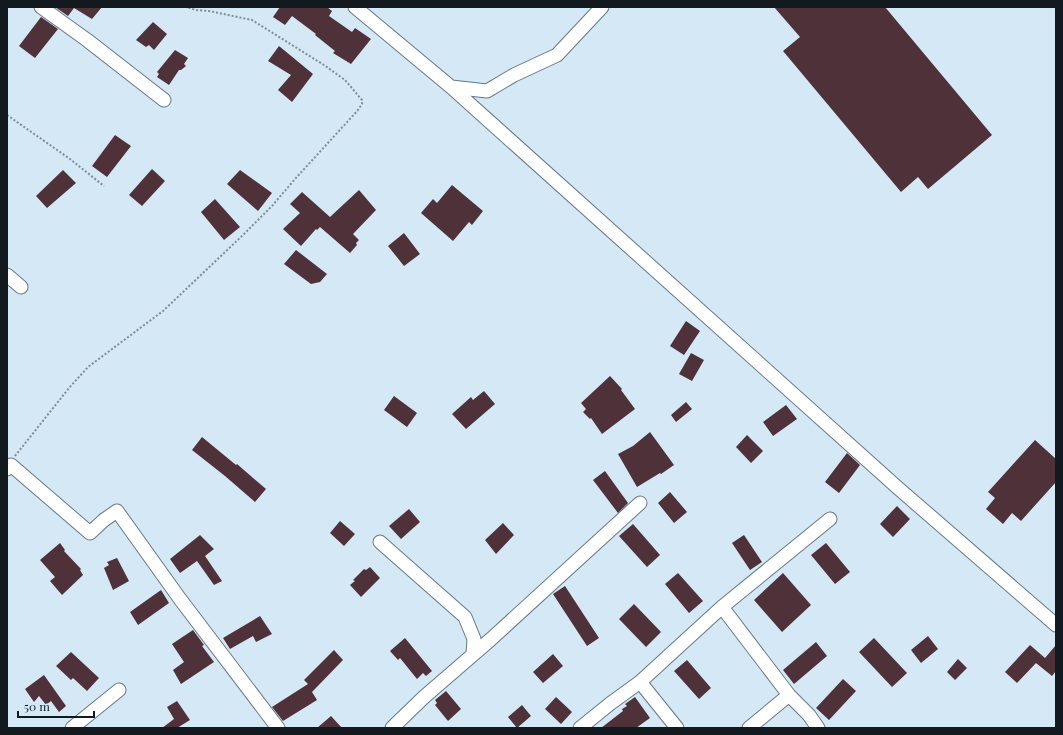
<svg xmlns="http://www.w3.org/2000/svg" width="1063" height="735" font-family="'Playfair Display',serif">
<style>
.building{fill:#4f3139}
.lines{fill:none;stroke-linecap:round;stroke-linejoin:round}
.minor-casing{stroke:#677884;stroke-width:15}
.path{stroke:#7e8b95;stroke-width:2;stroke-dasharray:2 2;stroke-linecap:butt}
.minor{stroke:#fff;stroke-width:13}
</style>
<rect width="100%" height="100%" fill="#d5e8f6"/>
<path class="building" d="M55 7H102L92 19 74 8 68 16Z
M280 7H327L332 11 329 16 352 32 355 28 371 39 351 64 333 53 335 51 315 35 316 34 292 16 285 25 273 17Z
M774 7H885L992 135 928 189 918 177 901 192 783 51 800 37Z
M41 17 58 29 35 58 19 46Z
M153 22 167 34 154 50 149 45 146 47 136 40Z
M279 46 313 74 292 102 278 90 291 75 268 61Z
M175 50 188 58 184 64 186 66 181 70H179L169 85 157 77 159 74 157 72Z
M115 135 131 146 107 177 92 166Z
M152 169 165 181 142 206 129 195Z
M63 170 76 183 47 208 36 196Z
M240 170 272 193 258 211 227 184Z
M452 185 483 211 472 225 469 222 453 241 421 213 433 199 437 203Z
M359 190 376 210 353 234 359 240 356 243 357 245 350 253 320 227 317 230 316 229 301 246 283 229 300 213 290 204 302 192 330 217Z
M215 199 240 227 224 240 201 212Z
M404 233 420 254 404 266 388 246Z
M296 250 327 274 320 282 311 284 284 264Z
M686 321 700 331 684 355 670 346Z
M691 353 704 360 692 381 679 374Z
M610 376 622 389 621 390 635 409 602 434 591 418 590 419 583 412 586 409 581 403Z
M484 391 495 404 466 429 452 414 471 397 473 400Z
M394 396 417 413 407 427 384 410Z
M686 402 692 409 676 422 671 415Z
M786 405 797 419 773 436 763 422Z
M650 432 674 465 661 474 660 473 637 487 618 454 633 446Z
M747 435 763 451 751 463 736 447Z
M202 437 236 465 237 464 266 489 255 502 225 476 192 450Z
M1035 440 1056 459V482L1021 521 1012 513 1003 524 986 509 995 498 988 492Z
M847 453 860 465 839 493 825 482Z
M605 471 628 503 618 513 593 480Z
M670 492 687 512 674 523 658 503Z
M897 506 910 519 893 537 880 524Z
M409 509 420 522 401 539 389 526Z
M340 521 355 534 344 546 330 533Z
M503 523 514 535 496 554 485 540Z
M633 524 660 555 647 567 619 536Z
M200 535 214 549 205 556 222 581 214 585 197 561 180 573 170 559Z
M744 535 762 562 750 570 732 543Z
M60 543 65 550 64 551 81 569 80 570 83 575 62 595 50 581 55 577 40 560Z
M826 543 850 572 835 584 811 555Z
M117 558 129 581 113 590 104 568 109 565 107 562Z
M370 567 380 578 361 597 350 585 355 581 353 580 364 569 366 570Z
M678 573 703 601 689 613 665 584Z
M783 573 811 605 782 632 754 600Z
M565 586 599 638 587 646 553 594Z
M161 590 169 603 138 625 130 612Z
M634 604 661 632 646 647 619 619Z
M260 616 272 634 256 642 253 636 230 649 223 638Z
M193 630 204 645 202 646 214 662 181 684 173 670 184 662 172 644Z
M928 636 938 649 921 663 911 650Z
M405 638 432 671 426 676 423 673 417 679 400 658 398 660 390 651Z
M874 638 907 673 892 687 859 652Z
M816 642 827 656 794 684 783 670Z
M1030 645 1045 658 1056 645V671L1052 676 1036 663 1017 683 1005 672Z
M334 650 343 660 312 692 317 700 283 721 272 707 308 684 304 680Z
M71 652 99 678 87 691 73 678 71 680 56 666Z
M553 654 563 666 543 683 533 672Z
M958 659 967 668 955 680 947 672Z
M687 660 711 688 699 699 674 671Z
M44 675 66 706 59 712 51 701 46 705 39 696 34 702 25 689Z
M843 679 856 691 829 720 816 708Z
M446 691 461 709 448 721 435 705 437 703 435 700Z
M556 697 572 712 561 724 545 709Z
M635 697 650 718 636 728H601L623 711 622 709 627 706 625 704Z
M177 701 190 720 177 728H162L174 719 167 707Z
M522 705 531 716 517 728 508 717Z
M331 716 342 728H317Z"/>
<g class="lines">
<g class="minor-casing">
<path id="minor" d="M41 7 87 40 164 100
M355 7 451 87 487 91 514 75 557 55 602 7
M451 87 898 488 1056 625
M7 275 21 287
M7 469 11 465 90 533 104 520 117 511 180 599 278 728
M380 542 465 617 474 639 473 654
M722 607 789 695 809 715 818 728
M640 682 677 728
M72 728 119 690
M392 728 424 697 490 640 640 503
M580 728 611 703 640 682 722 607 830 519
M749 728 789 695"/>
</g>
<path class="path" d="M7 115 70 159 104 186
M15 456 69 388 88 367 163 311 243 235 272 206 295 179 338 132 358 110 362 104V100L345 80 324 65 252 20 209 11 196 10 186 7"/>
<use href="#minor" class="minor"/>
</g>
<rect width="1063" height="735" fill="none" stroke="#131a1f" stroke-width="16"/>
<path d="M18 711v6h76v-6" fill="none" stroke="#131a1f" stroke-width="2"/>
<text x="24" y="711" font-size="12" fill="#131a1f" stroke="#d5e8f6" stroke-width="3" paint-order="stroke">50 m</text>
</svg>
